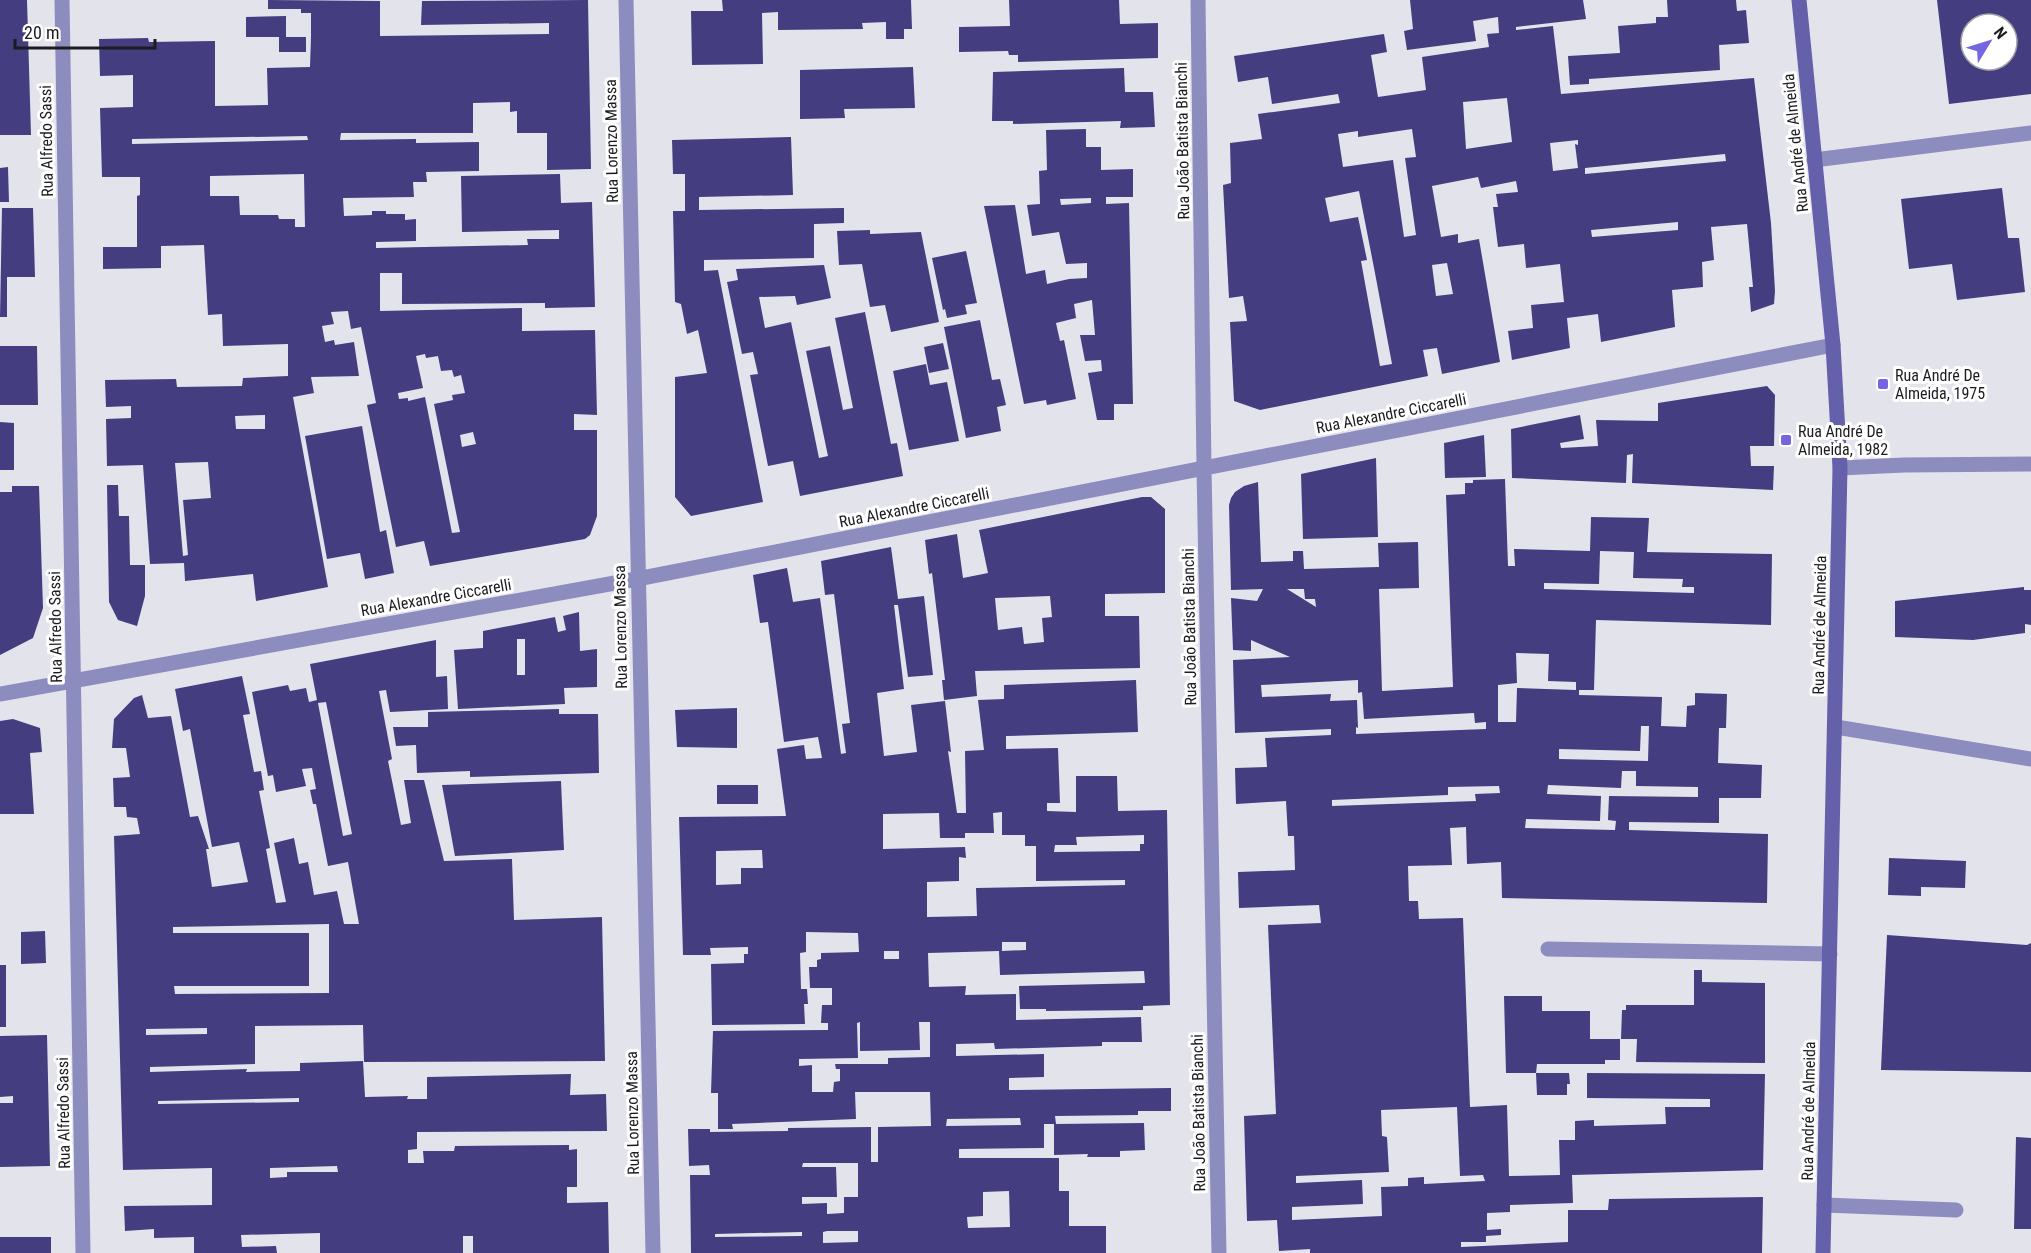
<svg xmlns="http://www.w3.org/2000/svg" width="2031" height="1253" font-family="'Roboto Condensed',sans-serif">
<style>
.building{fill:#443d80;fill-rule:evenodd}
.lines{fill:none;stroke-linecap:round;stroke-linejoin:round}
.service{stroke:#8d8cbf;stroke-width:15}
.minor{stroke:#8d8cbf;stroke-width:15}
.tertiary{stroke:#8d8cbf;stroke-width:15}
.secondary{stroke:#6560aa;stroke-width:15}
.poi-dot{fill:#7465e0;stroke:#fff;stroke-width:2}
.labels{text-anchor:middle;stroke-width:6;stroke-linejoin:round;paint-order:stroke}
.street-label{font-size:16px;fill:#1c1c20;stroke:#fff}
.poi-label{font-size:16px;fill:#1c1c20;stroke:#fff;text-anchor:start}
</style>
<rect width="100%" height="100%" fill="#e3e3ec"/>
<path class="building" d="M0 0H27L31 135H0Z
M268 0 380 1V36L549 34V23L421 25 422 1 588 0 591 169 547 170V133H517V111L510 112V102L473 103V133H341L340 140 416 139V143L479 142V171L426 172 427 182H413L414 197 343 198 344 216 372 215V211H386V214H405V220L416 219V241L376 242V248L528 245 527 239H559V230L462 232 461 176 560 174 561 203 592 202 595 307 545 308V303L402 304V273H380V311L522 308V331L595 330 597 415 574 414V430H597V516L590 535 585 539 430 566 424 541 396 547 367 405 376 403 361 327 351 329 348 311 331 312 334 324 322 326 325 342 334 340 335 345 354 342 359 376 311 377 314 393 293 397 328 587 256 601 253 574 185 581 184 563 150 564 143 465 107 466 106 419 131 418V406L106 407 105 380 176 379 177 387 242 386 243 378 288 376V344L223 346 222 314 208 315 204 245 161 246V268L103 269V247H137V196L140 195V177H102L100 108 133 107V75L100 76 99 39 148 38 149 42 215 41V106L268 105 267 68 310 67 311 37V13H301V9H268ZM307 136 308 140 132 144V139ZM304 174 305 227H295V219H279L278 215H240L239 196H210V176ZM425 354 426 358 438 356 441 371 452 370 454 377 461 375 465 393 452 395 453 400 434 404 460 532 452 533 425 397 408 401V398L399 399 398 393 423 388 416 356ZM265 415V429H236L235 416ZM473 432 476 444 462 447 460 435ZM208 462 211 498 183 500 188 555 183 556 175 463Z
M722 0H911L912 29H904V39H886V22L862 23 863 29 778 30V12L762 13 763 64 692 65 691 11H723Z
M1009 0H1119L1120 24 1158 23V58L1018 62V55H1009L1008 51 959 52V27L1010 26Z
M1410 0H1583L1586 19 1516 27V30L1553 26 1561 94 1754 78 1771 223 1775 291 1774 304 1751 312 1749 287H1753L1747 224 1711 227 1714 260 1702 262 1703 287 1672 290 1675 327 1601 342 1598 314 1567 318 1570 348 1512 360 1508 331 1533 328 1531 305 1564 302 1560 264 1526 268 1524 244 1498 247 1493 207H1498L1496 194 1518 192 1516 181 1481 188 1478 177 1432 186 1441 237 1458 234V243L1479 239 1500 362 1442 374 1437 348 1423 350 1428 376 1260 410 1234 401 1230 322 1247 321 1243 296 1229 298 1223 185 1231 183 1230 143 1262 139 1258 114 1340 103 1338 94 1272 104 1268 77 1238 82 1234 56 1384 34 1387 52 1371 55 1378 97 1426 90 1422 57 1489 47 1487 34 1499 33 1498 17 1473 21 1476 41 1407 50 1404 31 1413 29ZM1507 98 1512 142 1466 149 1463 102ZM1412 129 1416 157 1405 158 1416 235 1404 237 1393 160 1343 167 1338 134 1358 131V137ZM1578 140V145L1575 144 1578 168 1553 171 1550 143ZM1725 154 1726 161 1585 174V168ZM1359 191 1375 273 1392 364 1380 366 1361 261 1367 260 1358 217 1330 222 1325 198ZM1678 222V230L1592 237 1591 230ZM1447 263 1453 294 1436 296 1432 265Z
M1667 0H1736L1737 11 1746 10 1749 43 1719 45 1720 70 1589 79V84L1570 85 1568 56 1620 53 1618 26 1656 23V17H1668Z
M1937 0H2031V94L1949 104ZM1971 24H2007V60H1971Z
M286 16V37H306V52H279V37H246V17Z
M913 67 915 108 844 109 845 118 800 119V70Z
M1124 68 1125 92H1153L1155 127 1120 128 1121 121 1013 124V121H992L993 72Z
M1086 129V147H1101V170L1133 169V197H1106V204L1129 203 1133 404H1114V420H1097L1088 373 1102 371 1101 360 1085 361 1080 335H1095L1092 300 1074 304 1076 318 1056 323 1060 341 1064 340 1076 399 1047 405 1046 400 1024 404 984 206 1015 205 1026 274 1045 270 1047 284 1069 279 1087 278V263L1066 264 1059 232 1032 236 1027 205 1040 204 1039 171 1047 170 1046 130ZM1091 198V203L1061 205 1060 199Z
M791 137 793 195 699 197V210L844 208V223L814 224V258L704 260V271L718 270 763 502 691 516 675 497V377L707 373 698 330 687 334 681 304 675 302 673 211H685V174H673L672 140Z
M8 167 9 202H0V168Z
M2002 188 2008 238H2019L2025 292 1957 300 1952 264 1909 269 1901 199Z
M2 208H33L35 277H7V317H0Z
M870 230V234L921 232 939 322 891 332 885 305 870 307 862 264 839 265 837 231Z
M966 251 977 303 965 305 967 314 947 318 945 309 943 310 932 258Z
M824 265 831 298 797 305 795 296 759 297 765 328 791 322 819 458 828 456 806 351 830 346 843 410 853 408 835 318 865 312 891 444 897 443 903 476 800 496 793 461 768 466 750 375 758 374 753 352 742 354 727 282 738 280 736 269Z
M980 320 992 380 1000 379 1006 405 997 407 1001 431 966 438 944 327Z
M943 343 949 369 929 373 924 347Z
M0 346H37L38 405H0Z
M926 364 930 385 947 382 959 441 909 450 893 371Z
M1767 386 1775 395 1774 446H1750L1751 466H1774L1773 490 1632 483 1633 454 1627 455 1626 483 1512 478 1511 429 1580 415 1584 439 1560 443 1561 448 1598 446 1596 420 1658 421V403Z
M0 422 14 423V470H0Z
M362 426 380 532 386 530 394 573 365 579 360 553 327 559 305 436Z
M1484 435 1486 477 1445 478 1444 443Z
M1376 458 1378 537 1303 539 1301 474Z
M1505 479 1508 566H1515L1514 549 1590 551 1591 517 1649 518 1647 552 1772 554 1771 625 1596 620 1594 690H1579V695L1662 697 1661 726 1686 727 1687 706 1695 705V693L1727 694 1726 728H1719L1718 763 1762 765 1761 798H1719V823L1629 822V830L1768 834 1767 903 1502 898 1501 862 1467 864 1466 827 1450 828 1452 865 1408 866 1409 901H1418L1419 919 1463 918 1470 1107 1507 1105 1509 1176 1560 1175 1559 1140H1575V1121L1594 1120V1126L1666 1124 1665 1107H1710V1099L1587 1098V1073L1765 1074 1763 1170 1572 1175 1573 1203 1510 1205V1212L1487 1213V1230L1501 1229V1235L1486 1236V1242H1461V1247L1568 1242V1210H1608L1609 1199 1763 1197 1762 1253H1310V1249L1279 1251 1277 1220 1247 1221 1244 1116 1276 1114 1268 925 1321 923 1319 905 1239 908 1238 872 1295 870 1294 836H1288L1286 801 1236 804 1235 768 1267 767 1265 738 1331 735V729L1235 733 1233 660 1290 657 1251 640V651L1233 650 1231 598 1257 601 1263 589 1231 590 1229 505 1231 498 1235 492 1244 486 1258 482 1261 562 1293 561V551H1303L1304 569 1379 567 1378 543 1418 542 1419 588 1379 589 1382 691 1453 687 1446 495 1465 494V483H1473V480ZM1600 551 1634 552 1633 578 1683 579 1682 587H1694V593L1544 589V583L1599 584ZM1287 589H1304L1305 599H1315L1316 607ZM1516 653 1549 654 1548 681 1576 682V690L1517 688 1516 722H1498V685L1517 683ZM1358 680V693L1362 692 1364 719 1474 713 1475 723 1486 722V729L1356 734V727L1358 728 1357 700 1330 701 1331 694 1262 697 1261 685ZM1641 726H1649L1648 761 1559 759V749L1640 751ZM1622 771H1636V786L1698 787V797L1609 796 1608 820 1616 821 1615 830 1525 828 1526 819 1600 821 1601 796 1547 794 1548 785 1621 788ZM1499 786 1500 793 1475 794 1476 801 1332 806V800L1448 795V787ZM1457 1107 1460 1176 1483 1175 1485 1181 1424 1184V1177L1408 1178V1186L1381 1187 1382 1216 1292 1220V1207L1363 1204 1362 1180 1296 1183V1176L1389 1172 1387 1137 1382 1136 1381 1110Z
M107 485H118L119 516H129L130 565H145V596L137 626 118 620 109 602Z
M12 486H39L43 608 33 638 0 655V492H12Z
M1142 497H1151L1165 509V593L1105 594V616H1139L1140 668 975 671 977 696 944 700 942 680H945L932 573 929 574 925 540 957 534 963 578 988 573 979 530ZM1050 596 1052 617 1042 618 1044 642 1024 644 1022 627 998 630 995 598Z
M891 547 898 599 924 596 933 675 908 677 898 605H894L904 689 877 693 884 756 917 752 911 705 945 701 951 752 948 751 957 813H966L965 751 984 750 978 700 1004 699V685L1136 680 1138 732 1006 736V749L1058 748 1060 803H1047V811L1076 812V776H1117L1118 811 1167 810 1170 1005 1143 1006V1010L1046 1011V1009H1020L1019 986 1145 983 1144 971 1000 975 999 951 928 953 929 987 966 986 965 995 1016 994V1020L1141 1017 1142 1042H1102V1046L995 1049 994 1043 956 1044V1056L1044 1054V1077L1009 1078V1090L1171 1088V1111H1138V1115L1055 1116 1056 1124H1044V1148L959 1149V1158H1059V1191H1069V1226H1106V1253H691L690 1175H710L709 1165 689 1166 688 1129H710V1132L788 1131V1128L871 1127V1162H878V1127L931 1126 930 1092H855L856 1119 732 1124 733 1129H718V1093H711L713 1031 828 1030V1023H821L822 1005H832V988H810L809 967H817V960L821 959V953L859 952 858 933 806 932V952L800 953 801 989H807L808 1004H804L805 1024 712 1025 711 964 744 963V954H748V947L710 948 711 955H683L679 817 786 816 777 749 804 745 806 759 822 758 818 737 784 742 768 622 760 623 753 575 787 568 793 602 820 598 841 754 846 753 842 724 850 723 834 594 825 595 821 561ZM1002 812V835H1025V846H1036V881L1125 880V885L976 888 977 916 927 917V882L959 881V857L966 858 965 847 883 849V814L939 813 940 838H965V833H994L993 813ZM1144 835V844H1140V851L1054 852 1055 845H1077L1076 837ZM762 850 763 868H741V884L716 885V851ZM1002 942H1026V950L1002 951ZM884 951H899V959H884ZM860 1022V1051L920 1050 919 1022H930V1057L888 1058V1064H835L836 1069H840V1081L834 1082 833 1092H812V1065L799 1066V1059L858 1058 857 1023ZM1020 1118 1021 1125 946 1126 947 1119ZM803 1163H858V1197H844V1213L827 1214V1203L802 1204V1197H837L836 1167H802ZM1009 1191 1010 1227 968 1228 967 1217 983 1216V1192ZM827 1231H858V1242L823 1243V1232ZM802 1232V1236L715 1237V1234Z
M2024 587V590H2031V625L2025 624V633L1973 640 1895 637V601Z
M579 612 580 651 597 649V687L564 688 565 704 458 709 454 650 483 648V631L555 617 558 632 566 630 563 616ZM517 639H525V675H517Z
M436 640V677L447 676 448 709 390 712 386 690 379 691 392 759 388 761 401 825 411 823 404 780H424L444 861 512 859 514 920 602 917 605 1061 364 1062 363 1025 255 1026V1064L150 1067V1072L247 1069 246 1072 300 1071V1063L363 1061 365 1097 408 1096 407 1099H427V1077L571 1074 570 1095 606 1094 607 1131 417 1132V1149L408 1150V1163H424L423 1151H454L455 1146 569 1145V1150L577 1149V1187H567V1203L608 1202 609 1253H473V1236H463V1253H320V1233L241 1235 242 1247 276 1246 277 1253H194V1237L154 1238V1229L125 1231 124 1206 212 1205V1168L123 1170 114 836 140 834 137 818 127 817 126 807H114L113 778 130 777 126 748H112L114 719 134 698 142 695 148 718 171 716 190 817 198 816 209 849H206L212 887 248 882 239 842 212 847 190 729 183 731 175 689 242 676 250 714 243 715 254 772 261 771 264 790 259 791 270 848 266 849 276 903 286 902 274 843 294 838 299 864 308 862 314 895 337 891 344 924H359L348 862 328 866 316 804H313L310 790 316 789 312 768 302 769 306 786 276 792 273 775 268 776 252 692 288 685 290 691 306 688 309 702 317 700 310 664ZM326 702 352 834 343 836 318 703ZM329 924V993L175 994 174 986H309V933H173V927ZM207 1028V1034L146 1035V1029ZM299 1098V1102L158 1104V1101ZM337 1166 338 1172H287V1177L270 1178V1168Z
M737 708V748L677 747 675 710Z
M559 709V714H598L599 773 470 777V771L417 773 416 745 396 746 393 727H428V712Z
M13 719 40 728 42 752 30 753 34 814H0V721Z
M561 781 564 850 455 856 442 785Z
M717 785H758V804H717Z
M1889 858 1966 861 1965 888 1921 887V896L1888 895Z
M45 931 46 963 21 964V932Z
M1887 935 2027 945 2031 943V1072L1881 1070Z
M0 965H6V1027H0Z
M1694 970H1702V982L1765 983V1063L1636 1062 1637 1039H1621L1622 1010H1626V1005H1694Z
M1504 996H1542V1011H1590V1039H1620V1060H1605V1064H1537L1536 1073H1506Z
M47 1035 50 1166 0 1167V1103H13V1096L0 1097V1036Z
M1536 1073H1569L1570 1084H1567V1095H1537Z
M1144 1123 1145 1150 1120 1151V1157H1087L1088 1154 1054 1155V1124Z
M2016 1137 2031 1138V1229H2014Z
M0 1237H51V1253H0Z"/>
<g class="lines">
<path class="service" d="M1814 160 2031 133
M1840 468 1904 465 2031 464
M1548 949 1830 954
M1824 1205 1956 1210"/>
<path class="minor" d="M62 0 83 1253
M626 0 653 1253
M1198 0 1204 468 1219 1253
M0 694 637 579 1833 345"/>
<path class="tertiary" d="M1836 727 2031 759"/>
<path class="secondary" d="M1799 0 1833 345 1840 468 1823 1253"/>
</g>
<g class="poi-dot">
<rect x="1877" y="378" width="12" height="12" rx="3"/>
<rect x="1780" y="434" width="12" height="12" rx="3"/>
</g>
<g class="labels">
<g class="street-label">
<text transform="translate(46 141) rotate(-91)" y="6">Rua Alfredo Sassi</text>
<text transform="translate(611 141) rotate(-91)" y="6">Rua Lorenzo Massa</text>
<text transform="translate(1182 141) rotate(-91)" y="6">Rua João Batista Bianchi</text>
<text transform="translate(1795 143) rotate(-96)" y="6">Rua André de Almeida</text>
<text transform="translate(1391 413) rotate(-11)" y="6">Rua Alexandre Ciccarelli</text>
<text transform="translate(914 507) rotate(-11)" y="6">Rua Alexandre Ciccarelli</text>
<text transform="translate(436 597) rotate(-10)" y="6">Rua Alexandre Ciccarelli</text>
<text transform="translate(1819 625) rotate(-89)" y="6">Rua André de Almeida</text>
<text transform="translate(55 627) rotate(-91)" y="6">Rua Alfredo Sassi</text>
<text transform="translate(620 627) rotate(-91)" y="6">Rua Lorenzo Massa</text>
<text transform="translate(1189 627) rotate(-91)" y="6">Rua João Batista Bianchi</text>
<text transform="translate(1808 1111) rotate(-89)" y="6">Rua André de Almeida</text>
<text transform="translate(63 1113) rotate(-91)" y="6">Rua Alfredo Sassi</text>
<text transform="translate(632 1113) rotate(-91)" y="6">Rua Lorenzo Massa</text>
<text transform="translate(1198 1113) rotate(-91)" y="6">Rua João Batista Bianchi</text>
</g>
<g class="poi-label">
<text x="1895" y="381">Rua André De<tspan x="1895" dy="18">Almeida, 1975</tspan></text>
<text x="1798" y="437">Rua André De<tspan x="1798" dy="18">Almeida, 1982</tspan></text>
</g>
</g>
<g transform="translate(1989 42) rotate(52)"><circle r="28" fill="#ffffff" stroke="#a4a4a6" stroke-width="1.5"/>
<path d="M0-4.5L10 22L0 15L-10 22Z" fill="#7465e0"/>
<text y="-9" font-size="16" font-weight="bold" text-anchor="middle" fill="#1c1c20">N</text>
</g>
<path d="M15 39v9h140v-9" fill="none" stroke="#1c1c20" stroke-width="3"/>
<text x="24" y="39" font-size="18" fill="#1c1c20" stroke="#ffffff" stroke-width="4.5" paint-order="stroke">20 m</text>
</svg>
